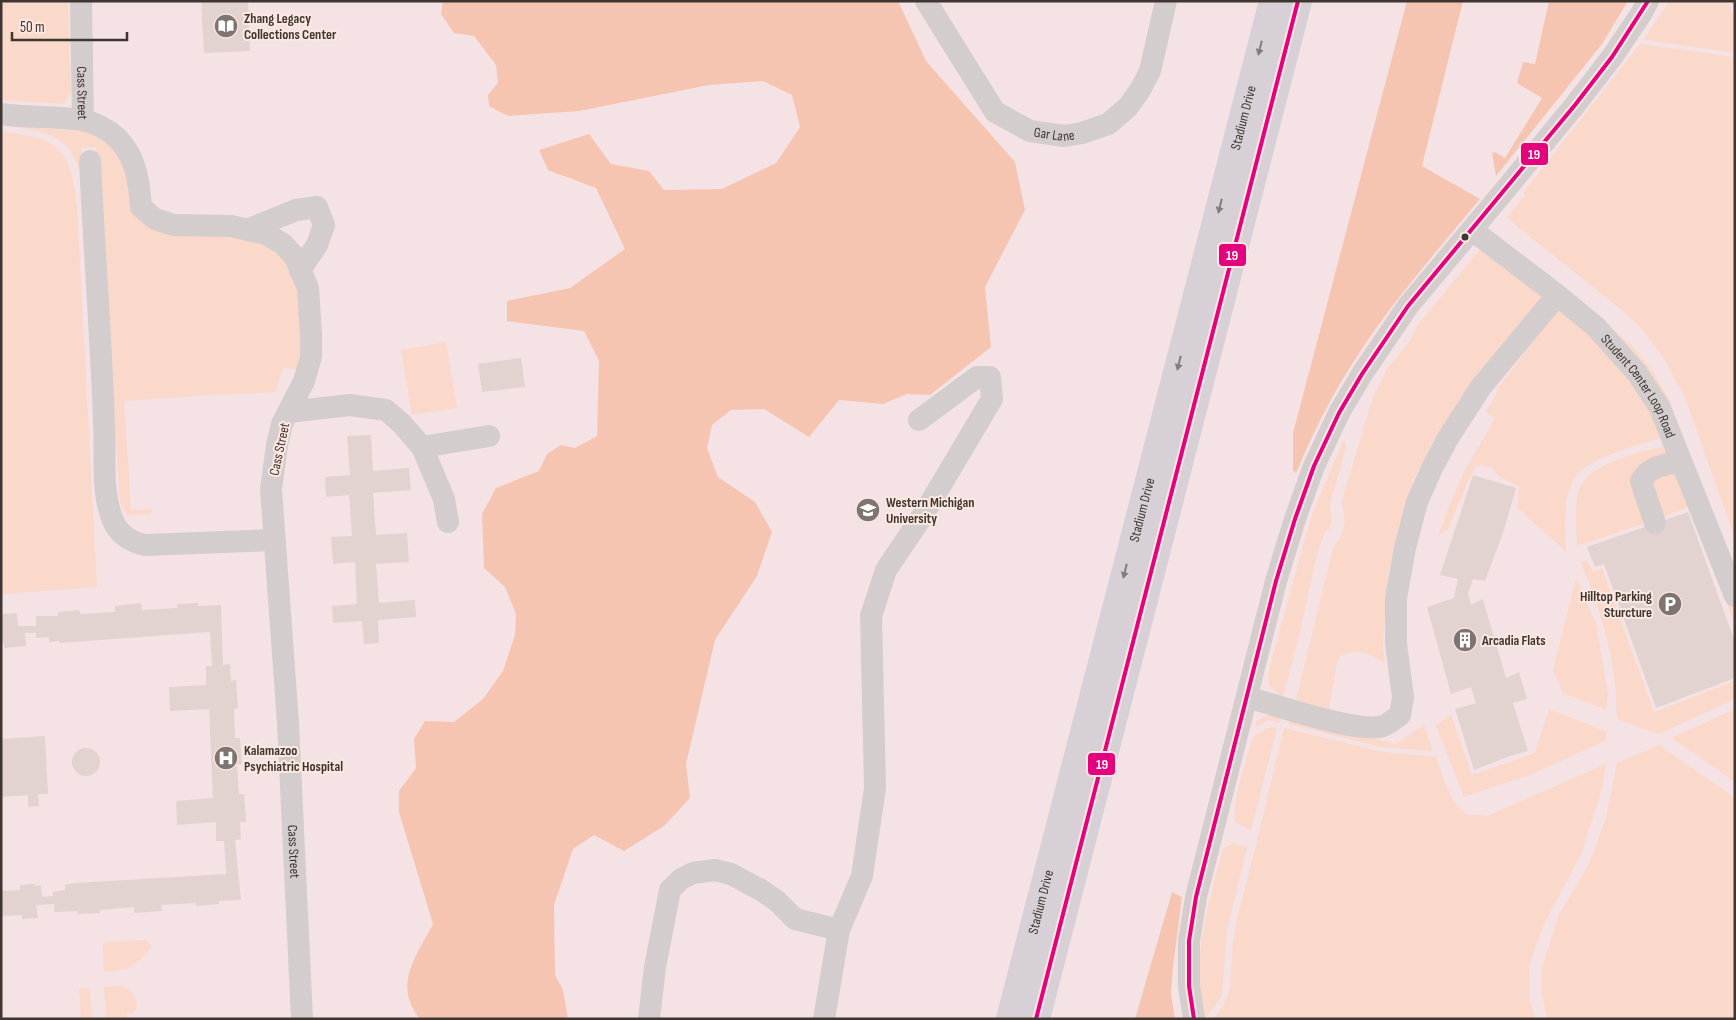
<svg xmlns="http://www.w3.org/2000/svg" width="1736" height="1020" font-family="'Sofia Sans Condensed',sans-serif">
<style>
.education{fill:#f5e2e4}
.green{fill:#fad8ca}
.forest{fill:#f6c5b1}
.building{fill:#e2d3d0}
.lines{fill:none;stroke-linecap:round;stroke-linejoin:round}
.minor{stroke:#d3cecd;stroke-width:22}
.major{stroke:#d7d1d7;stroke-width:28}
.bus-1-casing{stroke:#fce8e0;stroke-width:8}
.bus-1{stroke:#e5007d;stroke-width:4}
.oneway{fill:#837b7c}
.bus-dot{fill:#3f3531;stroke:#fce8e0;stroke-width:2}
.labels{text-anchor:middle;stroke-width:4;stroke-linejoin:round;paint-order:stroke}
.poi-label{font-size:14px;font-weight:bold;fill:#3f3531;stroke:#fce8e0;text-anchor:start}
.street-label{font-size:14px;fill:#3f3531;stroke:#fce8e0}
.line-badge{stroke:#fce8e0;stroke-width:2}
.badge-label{font-size:14px;text-anchor:middle;font-weight:bold;fill:#fff}
</style>
<rect width="100%" height="100%" fill="#f6ebe6"/>
<path class="education" d="M1 1H1735V1019H1Z"/>
<path class="green" d="M1 1H68L71 92 67 100 63 104 1 100Z
M1669 1H1727L1735 19V53L1645 40 1644 39Z
M1640 44 1735 57V538L1686 400 1665 360 1642 329 1623 311 1507 218 1521 199 1525 197 1524 192 1526 189Z
M1 125 83 131 102 135 117 146 138 210 232 234 281 250 302 291 300 370 283 368 275 392 210 395 124 401 131 510 153 509 150 514 127 515 120 503 96 147 81 148 84 170 79 168C76 162 73 155 70 150 55 130 24 129 1 125Z
M1 131C15 134 30 135 43 140 72 151 74 182 77 208L97 587 1 594Z
M1492 235 1555 286 1470 390 1432 443 1413 480 1399 529 1387 579 1383 648 1385 663C1367 653 1361 648 1340 656L1337 663 1329 710 1296 700 1333 548 1341 537 1345 523 1342 501 1373 397 1387 369 1410 341 1417 326Z
M1562 304 1595 313 1634 348 1653 372 1670 401 1679 433C1653 441 1586 456 1574 479 1562 500 1565 529 1566 552L1517 507 1519 486 1498 476 1492 467 1477 465 1468 481 1448 529 1438 536 1450 504 1464 472 1495 418 1485 412 1494 399 1498 388Z
M446 342 457 408 412 415 401 350Z
M1344 439 1346 448 1330 504 1332 521 1329 529 1324 533 1317 554 1298 640 1283 697 1269 686 1268 674 1311 517Z
M1685 442 1649 465 1648 522 1577 546C1577 530 1573 499 1581 485 1599 457 1655 449 1685 442Z
M1689 457 1735 589V625L1691 506 1660 518 1649 476Z
M1580 561H1587L1593 572 1602 569 1654 712 1735 681V699L1659 734 1617 719C1616 661 1603 614 1580 561Z
M1576 578 1596 623 1608 694 1606 710 1563 693 1553 670Z
M1549 709 1607 732 1605 741 1532 774 1464 797 1436 725 1451 715 1472 775 1535 753Z
M1735 709V782L1672 738Z
M1269 715 1280 716 1279 722 1267 720 1255 728 1256 721Z
M1291 718 1396 744 1424 725 1433 751 1382 747 1288 724Z
M1270 727 1277 728 1251 830 1236 823C1229 808 1248 755 1253 737Z
M1284 728 1383 752 1436 757 1445 783 1454 802 1466 814 1487 816 1606 764 1602 788 1582 852 1544 924 1529 965 1530 1001 1535 1019H1213L1224 1005 1230 989 1233 942 1236 923 1255 849Z
M1659 745 1735 798V1019H1547L1542 994V968L1558 917 1590 862 1606 818 1617 763Z
M1233 844 1247 847 1246 852 1227 930 1222 996 1205 1019C1190 966 1208 904 1222 852L1225 847Z
M146 940 152 947C133 967 132 970 104 972L103 946 105 942Z
M120 986C132 989 139 996 136 1009L133 1013H127V1019H106L104 987Z
M90 988 92 1019H81L79 989Z"/>
<path class="forest" d="M443 1H898L926 61 1015 162 1025 210 985 287 991 347 930 395 907 394 883 404 839 400 809 437 764 409 731 410 712 425 707 448 718 477 755 502 772 532 757 576 715 640 686 764 690 798 664 826 624 851 594 835 573 849 554 905 555 975 563 990 568 1019H420C392 985 417 955 433 924L399 812V791L416 768 414 739 425 721 454 722 483 699 503 671 515 635 516 614 505 587 484 568 482 514 496 488 539 471 547 454 561 445 575 448 597 436 599 361 584 331 507 321V301L570 288 625 249 596 188 548 170 539 150 589 134 611 164 649 171 664 190 722 189 776 163 800 127 792 95 763 81 709 85 579 111 508 116 489 106 488 95 498 83 496 65 474 36 454 33 441 14Z
M1407 1H1463L1422 166 1480 199C1438 250 1391 303 1356 358 1332 394 1313 433 1296 473L1293 471V433Z
M1549 1H1628L1602 44 1496 176 1492 153 1495 152 1505 158 1542 98 1517 83 1523 62 1535 64Z
M1172 892 1182 897 1173 967 1171 994 1175 1019H1135Z"/>
<path class="building" d="M201 1H248L250 51 204 53Z
M521 358 525 387 482 392 478 364Z
M371 435 373 471 409 468 411 490 373 493 376 535 407 533 409 562 376 564 379 603 415 600 416 617 378 620 379 643 364 644 362 621 333 623 332 606 357 604 355 562 333 564 331 537 352 536 349 495 326 497 325 477 350 475 347 436Z
M1473 475 1516 488 1504 530 1485 581 1473 579 1468 594 1471 605 1483 599 1506 678 1519 672 1527 699 1513 703 1528 751 1510 756 1474 770 1455 709 1476 703 1471 687 1451 694 1427 607 1454 598 1458 579 1440 575Z
M1688 512 1735 642V678L1656 708 1604 564 1595 567 1587 547Z
M141 603 142 610 177 608V604L198 603V606L221 605 223 665 230 664 231 681 236 680 238 708 234 709 235 738H240L242 764H237L239 794H244L246 822H240L241 839 235 840 241 900 219 901V904L196 906V903L161 905 162 911 134 913V907L100 910V913L77 914V911L54 912V904L36 905 38 918 22 919V915L1 916V891L20 890V885L35 884V886L41 885 42 897 53 896V892L65 890V885L75 883 226 874 224 841H216V822L177 825 176 801 213 798 209 709 170 711 169 687 206 685V666H212L210 632 59 643V641L49 642V637L36 638V633H25L26 646 4 648V643H1L2 614 17 613 18 626H36V616H58V612L79 610 80 614 115 612V606Z
M45 736 48 794H38L39 806 28 807V795L1 797V739Z
M72 762a14 14 0 1 1 28 0a14 14 0 1 1-28 0Z"/>
<g class="lines">
<g class="minor">
<path id="s1" d="M81 1 83 120"/>
<path id="s2" d="M926 1 995 112 1030 131 1064 136 1082 133 1108 124 1128 107 1140 90 1150 71 1166 1"/>
<path id="s3" d="M1 114C28 118 55 116 82 120 92 121 102 127 110 132 135 151 139 178 141 207L155 219 174 225 231 226 266 234 283 244 295 257 308 288 311 335V357L304 381 282 424 277 445 271 489 288 723 302 1019"/>
<path d="M90 161C94 248 101 336 104 423 106 456 100 495 115 525 122 537 132 542 145 545L274 540"/>
<path d="M247 230 296 210 317 207 324 225 317 245 300 270"/>
<path id="s4" d="M1472 230 1556 294 1596 327 1637 373 1660 408 1735 596"/>
<path d="M288 412 350 405 386 410 402 424 422 447 444 499 448 522"/>
<path d="M422 447 489 436"/>
<path d="M1655 523 1641 481C1649 466 1665 465 1681 461"/>
<path d="M1248 697C1274 705 1360 734 1383 726 1389 724 1395 718 1400 715L1403 697 1396 644V598L1405 548 1417 502 1432 468 1448 438 1481 387 1554 299 1556 294"/>
<path d="M649 1019 655 967 670 890 681 879 693 873 715 870 731 874 761 890 777 901 795 919 839 930 862 876 875 788 871 616 886 570 923 515 992 399 990 377H977L919 420"/>
<path d="M824 1019 839 930"/>
<path d="M1194 1019 1189 986V941L1196 897 1276 581 1295 519 1314 466 1339 413 1362 374 1408 306 1505 190 1575 105 1612 57 1641 14 1648 1"/>
</g>
<g class="major">
<path id="s5" d="M1010 1019 1273 1"/>
<path d="M1036 1019 1298 1"/>
</g>
<g class="bus-1-casing">
<path id="bus-1" d="M1036 1019 1298 1
M1194 1019 1189 986V941L1196 897 1276 581 1295 519 1314 466 1339 413 1362 374 1408 306 1575 105 1612 57 1648 1"/>
</g>
<use href="#bus-1" class="bus-1"/>
</g>
<defs><path id="oneway-solid" d="M-6-.8H1V-3.2L6.5 0L1 3.2V.8H-6Z" transform="scale(1.25)"/></defs>
<g class="oneway">
<use href="#oneway-solid" transform="translate(1260 48) rotate(104)"/>
<use href="#oneway-solid" transform="translate(1220 206) rotate(104)"/>
<use href="#oneway-solid" transform="translate(1179 363) rotate(104)"/>
<use href="#oneway-solid" transform="translate(1125 571) rotate(104)"/>
</g>
<defs>
<g id="library-disc" transform="scale(1.25)"><circle r="9.5" fill="#7f7570" stroke="#fce8e0"/><path d="M-6-4Q-3-5.5-.7-3.5V5Q-3 3-6 4ZM6-4Q3-5.5 .7-3.5V5Q3 3 6 4Z" fill="#fff"/></g>
<g id="university-disc" transform="scale(1.25)"><circle r="9.5" fill="#7f7570" stroke="#fce8e0"/><path d="M0-5L7-2L0 1L-7-2ZM-4 1L0 2.5L4 1V4Q0 6-4 4Z" fill="#fff"/></g>
<g id="parking-disc" transform="scale(1.25)"><circle r="9.5" fill="#7f7570" stroke="#fce8e0"/><path d="M-3.5-5.5H1a3.5 3.5 0 0 1 0 7H-1V5.5H-3.5ZM-1-3.4V-.6H.8a1.4 1.4 0 0 0 0-2.8Z" fill="#fff"/></g>
<g id="building-disc" transform="scale(1.25)"><circle r="9.5" fill="#7f7570" stroke="#fce8e0"/><path d="M-4-6H4V6H1V3H-1V6H-4ZM-2.5-4.3h1.7v1.8h-1.7ZM.8-4.3h1.7v1.8H.8ZM-2.5-1h1.7V.8h-1.7ZM.8-1h1.7V.8H.8Z" fill="#fff"/></g>
<g id="hospital-disc" transform="scale(1.25)"><circle r="9.5" fill="#7f7570" stroke="#fce8e0"/><path d="M-5-5h3v3.5h4V-5h3V5h-3V1.5h-4V5h-3Z" fill="#fff"/></g>
</defs>
<g fill-rule="evenodd">
<use href="#library-disc" x="226" y="26"/>
<use href="#university-disc" x="868" y="510"/>
<use href="#parking-disc" x="1670" y="604"/>
<use href="#building-disc" x="1465" y="640"/>
<use href="#hospital-disc" x="226" y="758"/>
</g>
<circle class="bus-dot" cx="1465" cy="237" r="4.5"/>
<g class="labels">
<g class="poi-label">
<text x="244" y="23">Zhang Legacy<tspan x="244" dy="16">Collections Center</tspan></text>
<text x="886" y="507">Western Michigan<tspan x="886" dy="16">University</tspan></text>
<text x="1652" y="601" text-anchor="end">Hilltop Parking<tspan x="1652" dy="16">Sturcture</tspan></text>
<text x="1482" y="645">Arcadia Flats</text>
<text x="244" y="755">Kalamazoo<tspan x="244" dy="16">Psychiatric Hospital</tspan></text>
</g>
<g class="street-label">
<text dy="5" stroke="none"><textPath href="#s1" startOffset="92">Cass Street</textPath></text>
<text dy="5" stroke="none"><textPath href="#s5" startOffset="931">Stadium Drive</textPath></text>
<text dy="5" stroke="none"><textPath href="#s2" startOffset="195">Gar Lane</textPath></text>
<text dy="5" stroke="none"><textPath href="#s4" startOffset="231">Student Center Loop Road</textPath></text>
<text transform="translate(279 449) rotate(-78)" y="5">Cass Street</text>
<text dy="5" stroke="none"><textPath href="#s5" startOffset="526">Stadium Drive</textPath></text>
<text dy="5" stroke="none"><textPath href="#s3" startOffset="970">Cass Street</textPath></text>
<text dy="5" stroke="none"><textPath href="#s5" startOffset="121">Stadium Drive</textPath></text>
</g>
</g>
<g class="line-badge">
<rect x="1520" y="142" width="29" height="24" rx="5" fill="#e5007d"/>
<rect x="1218" y="243" width="29" height="24" rx="5" fill="#e5007d"/>
<rect x="1087" y="752" width="29" height="24" rx="5" fill="#e5007d"/>
</g>
<g class="badge-label">
<text x="1534" y="159">19</text>
<text x="1232" y="260">19</text>
<text x="1102" y="769">19</text>
</g>
<rect width="1736" height="1020" fill="none" stroke="#3f3531" stroke-width="5"/>
<path d="M12 32v8h115v-8" fill="none" stroke="#3f3531" stroke-width="2.5"/>
<text x="20" y="32" font-size="15" fill="#3f3531" stroke="#fce8e0" stroke-width="4" paint-order="stroke">50 m</text>
</svg>
